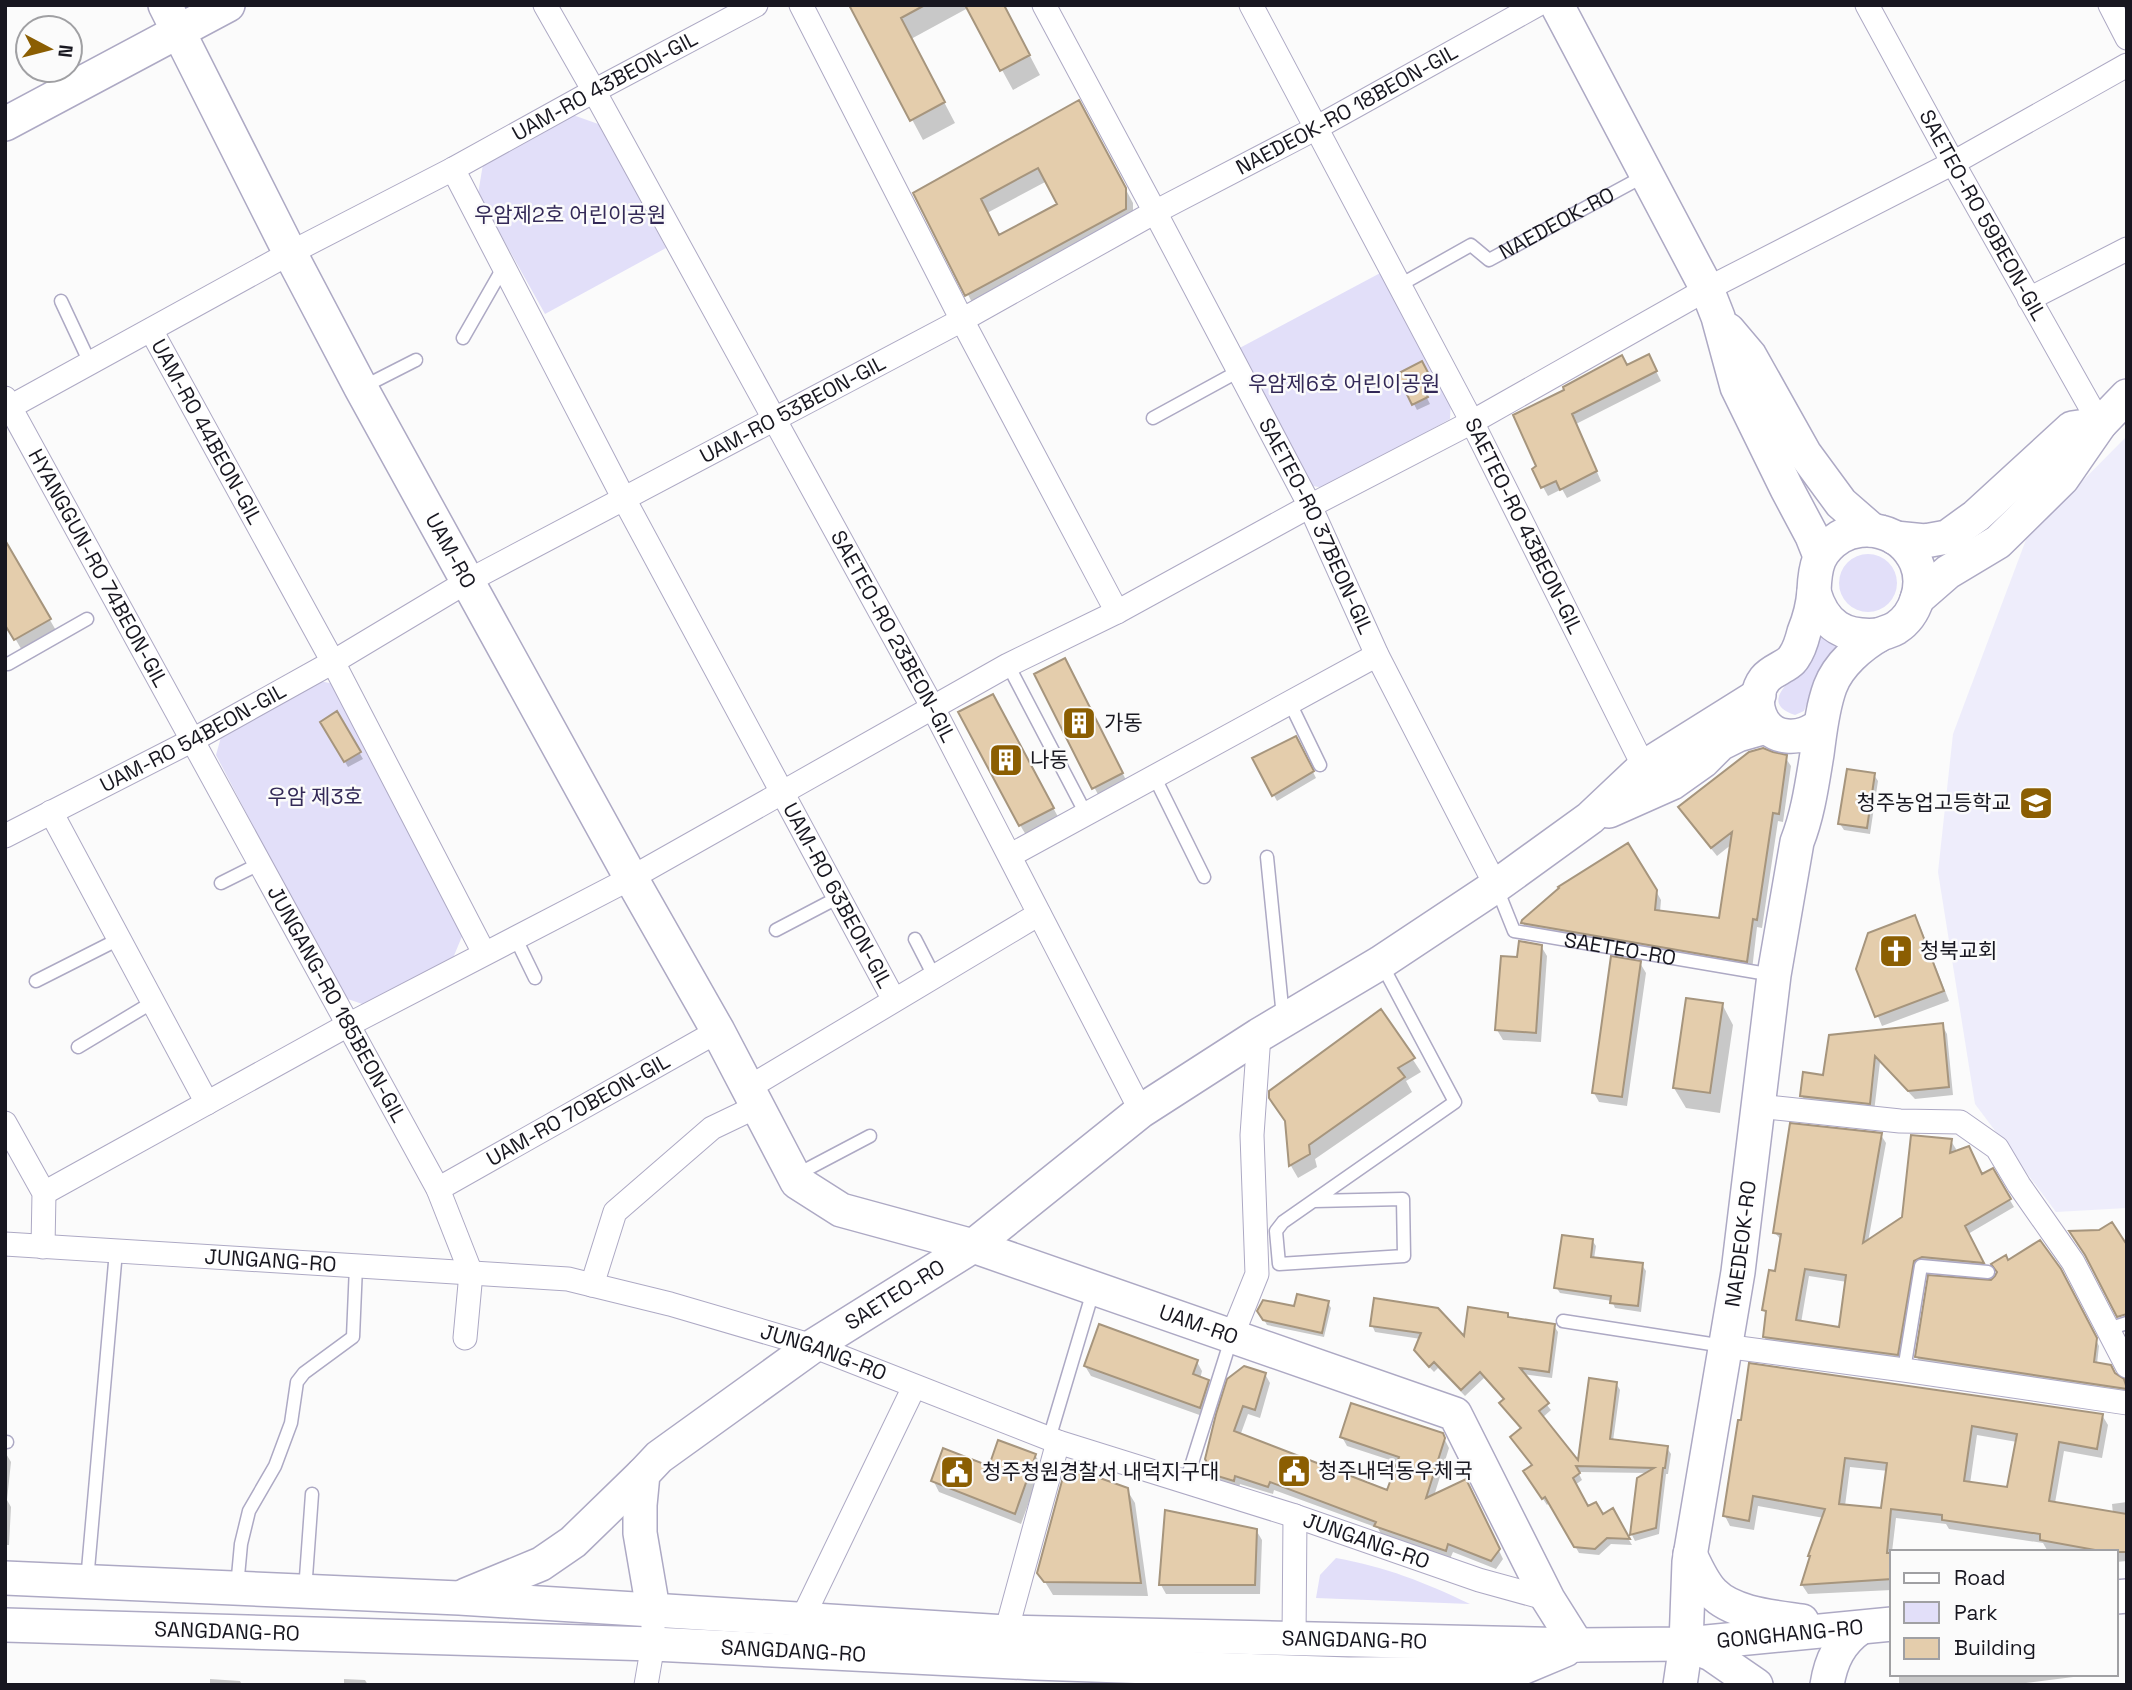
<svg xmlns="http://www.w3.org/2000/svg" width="2132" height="1690" font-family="'Space Grotesk','Noto Sans KR',sans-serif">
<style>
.built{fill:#eeedfb}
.green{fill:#e2dff9}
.shadow{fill:#0003;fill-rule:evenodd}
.building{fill:#e4cdac;stroke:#a6957d;stroke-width:2;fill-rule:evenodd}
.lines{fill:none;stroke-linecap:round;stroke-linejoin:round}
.lane-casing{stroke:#ada9c4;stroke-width:15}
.street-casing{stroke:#ada9c4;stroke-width:25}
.secondary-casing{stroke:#ada9c4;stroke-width:36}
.lane{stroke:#fff;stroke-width:12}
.street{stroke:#fff;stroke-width:23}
.secondary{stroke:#fff;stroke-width:33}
.labels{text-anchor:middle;stroke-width:5;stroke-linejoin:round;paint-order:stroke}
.street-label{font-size:21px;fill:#181720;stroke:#fbfbfb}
.park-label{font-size:21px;fill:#332957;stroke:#fbfbfb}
.poi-label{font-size:21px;fill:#181720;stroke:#fbfbfb;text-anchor:start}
</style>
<rect width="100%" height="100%" fill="#fbfbfb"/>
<path class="built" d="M2127 436V1208L2056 1212 1975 1104 1938 872 1953 734 2027 537Z"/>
<path class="green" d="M573 115 601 125 666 248 545 314 478 194 484 158Z
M1384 271 1451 399 1450 419 1326 488 1305 485 1234 351Z
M1839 583a29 29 0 1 1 58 0a29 29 0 1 1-58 0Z
M1817 629 1844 645 1819 673 1804 711 1795 715C1758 703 1793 681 1802 665 1808 654 1812 641 1817 629Z
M319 681 335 684 463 934 453 958 368 1006 342 997 216 755 221 737Z
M1336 1558C1386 1567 1424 1582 1470 1604L1316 1598 1320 1575Z"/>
<path class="shadow" d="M851 5H1003L1040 75 1013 90 968 8 911 39 955 123 923 140Z
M1086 115 1133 203V222L975 308 915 194ZM1047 181 1060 204 999 237 987 213Z
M1422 364 1436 391 1426 396 1430 404 1417 410 1399 375Z
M1653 365 1661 381 1576 424 1601 481 1567 498 1562 489 1548 496 1543 487 1539 467 1566 390 1627 367Z
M5 543 61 639 27 659 5 621Z
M1036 675 1076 680 1133 794 1105 808Z
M337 714 363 759 348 767 322 722Z
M1004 716 1064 828 1032 845 1020 825Z
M1296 738 1316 778 1277 801 1254 759Z
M1785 757 1791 766 1783 822 1778 821 1762 928 1757 927 1752 970 1528 932 1523 923 1656 891 1661 900 1660 912 1721 920 1732 844 1717 856 1685 816Z
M1874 775 1878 781 1870 834 1844 830 1840 824Z
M1914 917 1920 926 1949 1001 1882 1026 1858 969Z
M1541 946 1547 956 1541 1042 1503 1040 1497 1030 1519 959Z
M1640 963 1646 973 1627 1106 1599 1102 1594 1093Z
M1722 1004 1733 1025 1720 1113 1686 1108 1674 1088Z
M1381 1011 1421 1072 1406 1081 1412 1092 1315 1159 1317 1167 1298 1178 1291 1166 1287 1124Z
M1942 1025 1947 1034 1953 1095 1915 1099 1880 1062 1874 1112 1807 1105 1802 1096 1824 1077Z
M1881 1135 1886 1143 1868 1242 1903 1218 1951 1141 1956 1149 1955 1153 1982 1176 1992 1170 2014 1207 1968 1234 1987 1270 1927 1265 1901 1362 1769 1345 1764 1337 1767 1316 1764 1310 1777 1273 1782 1241 1775 1233ZM1809 1276 1847 1282 1841 1329 1801 1323Z
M1592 1240 1596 1246 1594 1259 1642 1265 1646 1271 1641 1312 1615 1308 1612 1301 1560 1293 1556 1287Z
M2008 1262 2064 1278 2099 1346 2097 1364 2118 1379 2127 1380V1394L1920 1363 1917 1357 1992 1282Z
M1375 1300 1465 1340 1507 1315 1509 1319 1554 1326 1558 1332 1552 1378 1522 1374 1551 1410 1542 1418 1580 1464 1616 1383 1620 1390 1613 1441 1667 1448 1671 1454 1668 1474H1666L1659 1534 1635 1541 1632 1535 1639 1479 1648 1473 1578 1472 1582 1480 1575 1485 1588 1509 1602 1517 1612 1511 1632 1545 1611 1544 1599 1555 1579 1553 1550 1502 1547 1505 1529 1478 1533 1466 1512 1438 1522 1429 1505 1409V1401L1484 1378 1465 1396 1438 1368 1434 1372 1420 1357 1416 1350 1421 1339 1375 1332 1372 1325Z
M1328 1303 1331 1308 1324 1337 1267 1325 1259 1311 1296 1308Z
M1197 1362 1202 1371 1200 1379 1208 1382 1213 1392 1205 1417 1091 1376 1085 1366Z
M1265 1374 1270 1383 1260 1418 1248 1414 1240 1436 1388 1492 1399 1463 1347 1446 1342 1437 1442 1434 1449 1448 1434 1496 1470 1490 1503 1559 1496 1569 1453 1552 1450 1559 1381 1534 1378 1528 1274 1490 1273 1494 1240 1484 1239 1488 1221 1483 1207 1459 1229 1380Z
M2102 1415 2108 1425 2102 1458 2064 1451 2055 1503 2113 1514 2112 1504 2127 1502V1561L2116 1562V1552H2058L2047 1550 2043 1543 1949 1529 1946 1524 1896 1518 1892 1552V1590L1808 1594 1802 1585 1824 1518 1758 1506 1754 1530 1730 1526 1725 1516 1740 1422ZM1977 1435 2017 1442 2009 1489 1970 1484ZM1850 1467 1888 1471 1883 1510 1845 1506Z
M5 1452 11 1462 7 1500 11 1507 9 1545H5Z
M1035 1455 1042 1466 1021 1524 939 1492 933 1480 990 1469Z
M1127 1490 1135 1503 1148 1596 1053 1595 1039 1572Z
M1256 1530 1262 1540 1260 1594H1166L1161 1585Z
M1959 1549 1961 1552H1928Z
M1899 1674H2097L2010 1685H1899Z
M210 1679 240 1681 242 1685H210Z
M344 1679 365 1680 368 1685H344Z"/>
<path class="building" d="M849 5H925L901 18 945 102 910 121Z
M965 5H1004L1030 55 1000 71Z
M1079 100 1126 188V209L965 296 913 193ZM1038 168 1057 204 999 235 981 199Z
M1649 354 1657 371 1572 414 1597 471 1560 490 1556 481 1541 488 1532 469 1536 466 1513 415 1564 390 1563 387 1622 355 1627 365Z
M1422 361 1434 384 1424 389 1428 397 1412 405 1397 374Z
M5 540 51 619 14 640 5 625Z
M1065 658 1123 773 1092 789 1034 674Z
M993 694 1054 808 1019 826 958 712Z
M337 711 361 752 344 762 320 722Z
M1296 736 1314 771 1272 796 1252 758Z
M1763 748 1773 752 1787 755 1779 814 1773 813 1757 920 1753 919 1747 962 1521 923 1522 920 1559 888 1558 887 1628 843 1657 890 1655 910 1719 918 1732 832 1711 848 1678 807 1749 752Z
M1847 769 1875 773 1867 828 1838 824Z
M1915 915 1944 991 1875 1017 1856 969 1868 933Z
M1519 941 1542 945 1536 1033 1495 1030 1501 956 1517 957Z
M1611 956 1641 961 1622 1097 1592 1093Z
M1686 998 1723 1003 1710 1093 1673 1088Z
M1381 1009 1415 1058 1398 1068 1405 1077 1309 1145 1310 1154 1289 1166 1285 1121 1269 1098V1091Z
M1943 1023 1949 1087 1908 1091 1875 1056 1870 1104 1800 1096 1803 1072 1823 1075 1829 1035Z
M1790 1123 1882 1133 1863 1243 1902 1217 1911 1135 1952 1139 1950 1153 1969 1146 1982 1174 1993 1168 2011 1199 1965 1226 1984 1263 1922 1257 1914 1261 1898 1355 1763 1337 1766 1311 1762 1310 1769 1270 1775 1271 1781 1234 1773 1233ZM1805 1269 1846 1275 1839 1327 1796 1320Z
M2112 1222 2127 1245V1314L2117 1317 2085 1255 2069 1231 2099 1230Z
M1562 1235 1593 1239 1591 1257 1643 1263 1638 1306 1610 1303 1611 1296 1554 1288Z
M2040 1240 2061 1269 2097 1338 2094 1362 2111 1365 2115 1373 2124 1379 2127 1389 1915 1357 1928 1275 1991 1280 1995 1276 1997 1272 1991 1264 2006 1255 2008 1260Z
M1297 1294 1329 1301 1322 1333 1263 1320 1257 1311 1263 1300 1294 1306Z
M1374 1298 1438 1308 1464 1336 1468 1307 1508 1313V1317L1555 1324 1549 1372 1520 1368 1549 1403 1539 1411 1578 1460 1589 1378 1617 1382 1610 1439 1668 1446 1665 1468H1663L1656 1528 1630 1535 1637 1478 1654 1468 1576 1466 1580 1473 1573 1478 1588 1506 1596 1502 1603 1514 1613 1508 1630 1539 1607 1538 1595 1549 1574 1547 1545 1497 1542 1499 1523 1471 1532 1465 1510 1437 1521 1428 1499 1403 1504 1399 1480 1372 1461 1390 1434 1362 1429 1367 1414 1350 1421 1333 1370 1326Z
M1099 1324 1198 1360 1193 1374 1209 1380 1200 1408 1084 1366Z
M1749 1363 2103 1414 2097 1449 2059 1442 2049 1501 2127 1514V1552H2106L2040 1540V1534L1942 1520V1515L1891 1509 1887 1553H1892V1579L1801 1585 1810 1556H1808L1825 1509 1753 1496 1749 1521 1723 1516 1738 1420H1741ZM1972 1426 2017 1434 2007 1487 1964 1481ZM1845 1458 1887 1463 1881 1508 1839 1504Z
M1244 1366 1266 1373 1255 1410 1243 1406 1234 1431 1387 1490 1399 1457 1340 1437 1351 1403 1443 1433 1445 1438 1426 1498 1466 1479 1500 1549 1491 1561 1448 1544 1446 1551 1374 1526 1376 1522 1270 1482 1268 1487 1235 1476 1234 1481 1214 1475 1205 1459 1216 1414 1227 1379Z
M998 1440 1036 1454 1015 1514 931 1481 943 1448 989 1466Z
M1066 1466 1128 1488 1141 1583 1044 1582 1037 1573Z
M1165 1510 1257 1529 1255 1585H1159Z"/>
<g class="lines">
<g class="lane-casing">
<g id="lane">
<path id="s1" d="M1400 285 1471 245 1489 260 1646 175"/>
<path d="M61 301 90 363"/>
<path d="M463 338 503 268"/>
<path d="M363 387 416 360"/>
<path d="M1153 418 1239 371"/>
<path d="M5 664H8L87 619"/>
<path d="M1008 665 1086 814"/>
<path d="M1290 703 1320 765"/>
<path d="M1154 776 1204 877"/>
<path d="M1267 857 1283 1017"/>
<path d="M221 883 259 864"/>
<path id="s2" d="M1496 886 1514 931 1773 975"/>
<path d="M776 930 839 897"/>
<path d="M515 937 535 978"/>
<path d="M915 939 934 976"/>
<path d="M36 981 119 939"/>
<path d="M78 1047 153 1002"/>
<path d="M796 1175 870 1136"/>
<path d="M1314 1201 1403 1199 1404 1256 1279 1264 1276 1231 1283 1222 1455 1102 1381 963"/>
<path d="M1563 1321 1724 1346"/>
<path d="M2108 1329 2127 1323"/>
<path d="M1904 1370 1921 1266 1988 1272"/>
<path d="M1049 1439 1094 1288"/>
<path d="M5 1442H7"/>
<path d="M1186 1482 1232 1336"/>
<path d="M87 1581 116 1251"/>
<path d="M237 1587 241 1544 249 1511 275 1466 291 1423 297 1382 304 1373 353 1337 356 1266"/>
<path d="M305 1591 312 1494"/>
</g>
</g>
<g class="street-casing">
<g id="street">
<path id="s3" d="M545 5 594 91 933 708 1141 1111"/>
<path d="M801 5 962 320 1117 612"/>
<path id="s4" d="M1044 5 1155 212 1310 506 1377 655 1496 886"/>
<path id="s5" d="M1251 5 1472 422 1644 767"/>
<path id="s6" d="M1867 5 1953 163 2100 424"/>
<path d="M2110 5 2127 38"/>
<path id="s7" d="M453 169 624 499 894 1000"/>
<path d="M2029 299 2127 249"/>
<path id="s8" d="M151 330 333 662 484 953"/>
<path id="s9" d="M5 398 438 1189 471 1273 465 1338"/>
<path id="s10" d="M10 407 290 253 453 169 594 91 756 5"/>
<path d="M51 812 207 1103"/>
<path id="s11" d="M5 836 191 741 333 662 468 581 962 320 1155 212 1305 134 1537 5"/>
<path d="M1011 855 1377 655"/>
<path d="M748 1088 1039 914"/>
<path d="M1758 1106 1900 1121 1960 1122 1997 1148 2019 1185 2073 1262 2127 1366"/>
<path d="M5 1123 44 1193 43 1247"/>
<path id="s12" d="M438 1189 718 1031"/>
<path d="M44 1193 348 1025 631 878 1008 665 1117 612 1310 506 1472 422 1707 289 1953 163 2127 65"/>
<path id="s13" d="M5 1244 568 1279 670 1304 813 1346 1058 1442 1295 1516 1479 1580 1548 1599"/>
<path d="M592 1285 615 1212 712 1128 758 1106"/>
<path d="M1232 1336 1257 1274 1252 1135 1259 1035"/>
<path d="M1724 1346 1904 1370 2127 1403"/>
<path d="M802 1619 914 1387"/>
<path d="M1006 1632 1058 1442"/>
<path d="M1294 1639 1295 1516"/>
<path d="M646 1685 653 1644V1609"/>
</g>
</g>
<g class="secondary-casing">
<g id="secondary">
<path id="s14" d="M165 5 290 253 361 388 631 878 718 1031 797 1182 841 1210 973 1246 1455 1414 1548 1599 1577 1645"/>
<path d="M1557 5 1707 289 1718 317 1737 387 1787 489 1812 536 1820 556"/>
<path d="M5 124 228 5"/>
<path d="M1728 330 1750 356 1805 454 1841 503 1872 530"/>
<path d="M1895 538 1925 541 1947 537 1976 516 2072 428 2100 424"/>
<path d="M1814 592C1824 626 1844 638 1879 635"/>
<path d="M1917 599 1948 572 1998 542 2062 479 2100 424 2127 396"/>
<path d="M1609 811 1672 783 1703 761 1720 744 1738 735 1766 727"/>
<path d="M1690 1554C1696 1567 1703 1583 1713 1593 1733 1614 1775 1617 1802 1621"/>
<path id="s15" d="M5 1578 459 1598 1006 1632 1577 1645 1686 1644 1892 1624"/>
<path d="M466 1595 541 1564 573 1542 643 1474"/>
<path d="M2116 1597 2127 1596"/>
<path id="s16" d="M653 1609 640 1533V1505L643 1474 659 1457 813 1346 973 1246 1141 1111 1259 1035 1380 963 1496 886 1590 818 1644 767 1759 695"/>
<path id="s17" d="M5 1625 653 1644 1035 1663 1348 1674 1510 1673 1565 1650"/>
<path d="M1686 1644 1711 1654 1756 1685"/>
<path id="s18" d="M1680 1685 1686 1644 1689 1562 1738 1272 1774 975 1797 842C1808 814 1812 784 1817 754 1820 732 1822 709 1830 687 1838 665 1861 645 1881 634 1886 632 1891 631 1896 628 1916 615 1926 585 1916 562 1909 547 1897 536 1881 532 1868 528 1852 530 1840 537 1818 551 1815 566 1814 591 1813 604 1809 620 1804 632 1802 640 1799 650 1794 657 1788 667 1773 669 1765 679 1749 700 1760 734 1787 736 1801 737 1809 733 1821 725"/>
<path d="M1827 1685C1831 1660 1840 1642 1860 1628"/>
</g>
</g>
<use href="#lane" class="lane"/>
<use href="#street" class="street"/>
<use href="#secondary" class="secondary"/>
</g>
<defs>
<g id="building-square" transform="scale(1.75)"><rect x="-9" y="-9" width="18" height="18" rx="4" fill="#8b5e02" stroke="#fbfbfb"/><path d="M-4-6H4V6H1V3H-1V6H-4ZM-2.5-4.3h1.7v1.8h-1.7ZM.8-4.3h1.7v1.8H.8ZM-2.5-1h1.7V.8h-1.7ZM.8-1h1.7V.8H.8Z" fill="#fff"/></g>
<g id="school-square" transform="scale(1.75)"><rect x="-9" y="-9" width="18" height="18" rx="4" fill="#8b5e02" stroke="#fbfbfb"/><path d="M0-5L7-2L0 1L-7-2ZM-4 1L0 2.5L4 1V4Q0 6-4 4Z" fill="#fff"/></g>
<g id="church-square" transform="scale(1.75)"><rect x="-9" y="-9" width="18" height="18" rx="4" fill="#8b5e02" stroke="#fbfbfb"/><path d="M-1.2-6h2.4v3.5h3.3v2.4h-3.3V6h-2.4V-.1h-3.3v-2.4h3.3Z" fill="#fff"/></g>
<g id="civic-square" transform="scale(1.75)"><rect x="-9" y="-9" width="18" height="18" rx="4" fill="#8b5e02" stroke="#fbfbfb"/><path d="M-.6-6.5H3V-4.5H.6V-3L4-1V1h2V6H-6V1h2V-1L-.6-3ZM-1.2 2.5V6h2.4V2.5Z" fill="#fff"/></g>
</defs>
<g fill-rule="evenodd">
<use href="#building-square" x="1079" y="723"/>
<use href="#building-square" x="1006" y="760"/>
<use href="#school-square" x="2036" y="803"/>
<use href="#church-square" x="1896" y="951"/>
<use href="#civic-square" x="1294" y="1471"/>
<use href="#civic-square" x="957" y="1472"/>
</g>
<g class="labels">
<g class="street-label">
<text dy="7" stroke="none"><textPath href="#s10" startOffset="676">UAM-RO 43BEON-GIL</textPath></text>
<text dy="7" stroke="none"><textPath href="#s11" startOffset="1526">NAEDEOK-RO 18BEON-GIL</textPath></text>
<text dy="7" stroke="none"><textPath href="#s6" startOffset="240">SAETEO-RO 59BEON-GIL</textPath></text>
<text dy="7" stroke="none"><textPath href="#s1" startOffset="182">NAEDEOK-RO</textPath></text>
<text dy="7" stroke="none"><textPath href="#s11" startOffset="896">UAM-RO 53BEON-GIL</textPath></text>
<text dy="7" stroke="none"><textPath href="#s8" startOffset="116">UAM-RO 44BEON-GIL</textPath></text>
<text dy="7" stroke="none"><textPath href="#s5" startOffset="588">SAETEO-RO 43BEON-GIL</textPath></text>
<text dy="7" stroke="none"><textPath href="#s4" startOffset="588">SAETEO-RO 37BEON-GIL</textPath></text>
<text dy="7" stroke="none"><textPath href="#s14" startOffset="616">UAM-RO</textPath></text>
<text dy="7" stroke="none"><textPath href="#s9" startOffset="194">HYANGGUN-RO 74BEON-GIL</textPath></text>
<text dy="7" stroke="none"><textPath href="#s3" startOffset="721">SAETEO-RO 23BEON-GIL</textPath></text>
<text dy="7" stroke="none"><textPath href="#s11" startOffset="212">UAM-RO 54BEON-GIL</textPath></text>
<text dy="7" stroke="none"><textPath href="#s7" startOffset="822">UAM-RO 63BEON-GIL</textPath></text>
<text dy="7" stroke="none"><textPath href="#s2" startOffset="156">SAETEO-RO</textPath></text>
<text dy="7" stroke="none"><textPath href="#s9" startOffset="691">JUNGANG-RO 185BEON-GIL</textPath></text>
<text dy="7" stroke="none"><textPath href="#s12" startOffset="161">UAM-RO 70BEON-GIL</textPath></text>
<text dy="7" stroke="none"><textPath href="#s18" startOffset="446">NAEDEOK-RO</textPath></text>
<text dy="7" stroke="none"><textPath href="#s13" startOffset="266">JUNGANG-RO</textPath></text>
<text dy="7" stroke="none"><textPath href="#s16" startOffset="446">SAETEO-RO</textPath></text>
<text dy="7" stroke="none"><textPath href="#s14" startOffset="1764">UAM-RO</textPath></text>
<text dy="7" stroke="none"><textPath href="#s13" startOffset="830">JUNGANG-RO</textPath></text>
<text dy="7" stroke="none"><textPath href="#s13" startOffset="1405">JUNGANG-RO</textPath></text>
<text dy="7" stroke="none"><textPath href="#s17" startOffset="222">SANGDANG-RO</textPath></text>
<text dy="7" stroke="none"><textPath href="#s15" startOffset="1787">GONGHANG-RO</textPath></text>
<text dy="7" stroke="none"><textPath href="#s15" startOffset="1351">SANGDANG-RO</textPath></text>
<text dy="7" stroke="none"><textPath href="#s17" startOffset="789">SANGDANG-RO</textPath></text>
</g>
<g class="park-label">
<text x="570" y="222">우암제2호 어린이공원</text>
<text x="1344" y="391">우암제6호 어린이공원</text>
<text x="315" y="804">우암 제3호</text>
</g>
<g class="poi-label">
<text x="1104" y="730">가동</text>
<text x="1030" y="767">나동</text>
<text x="2011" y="810" text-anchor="end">청주농업고등학교</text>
<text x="1920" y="958">청북교회</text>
<text x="1318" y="1478">청주내덕동우체국</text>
<text x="982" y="1479">청주청원경찰서 내덕지구대</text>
</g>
</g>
<rect width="2132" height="1690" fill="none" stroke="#181720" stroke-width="14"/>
<rect x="1890" y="1550" width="228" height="126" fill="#fbfbfb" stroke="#a0a0a3" stroke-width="2"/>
<rect x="1904" y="1573" width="35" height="10" fill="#ffffff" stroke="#a0a0a3" stroke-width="2"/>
<text x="1954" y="1585" font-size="21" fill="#181720">Road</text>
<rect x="1904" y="1602" width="35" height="21" fill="#e2dff9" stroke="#a0a0a3" stroke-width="2"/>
<text x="1954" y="1620" font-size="21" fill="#181720">Park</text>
<rect x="1904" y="1638" width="35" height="21" fill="#e4cdac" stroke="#a0a0a3" stroke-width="2"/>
<text x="1954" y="1655" font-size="21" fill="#181720">Building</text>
<g transform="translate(49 49) rotate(97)"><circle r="33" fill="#fbfbfb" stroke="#a0a0a3" stroke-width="2"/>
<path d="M0-5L12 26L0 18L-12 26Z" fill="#8b5e02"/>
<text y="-10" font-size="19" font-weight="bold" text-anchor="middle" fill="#181720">N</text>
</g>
</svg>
